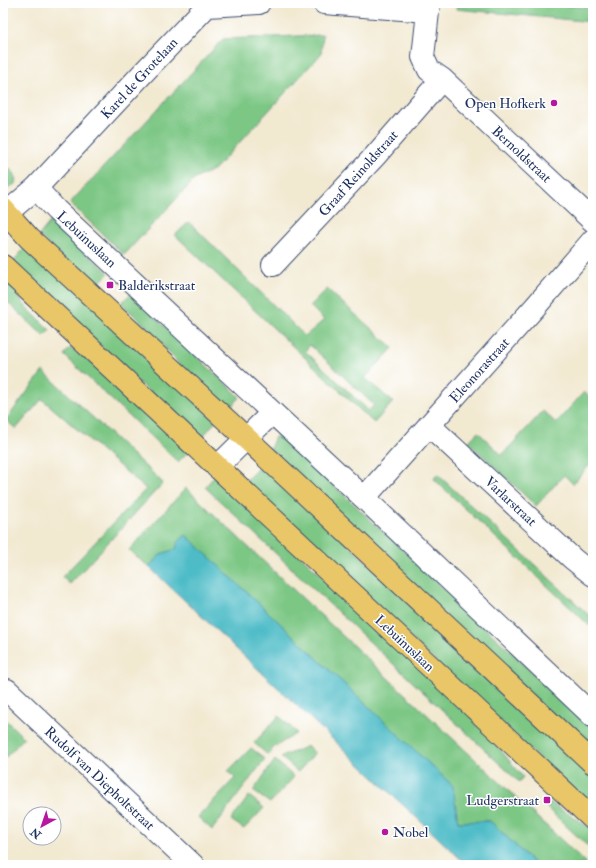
<svg xmlns="http://www.w3.org/2000/svg" width="596" height="868" font-family="'IM FELL Double Pica',serif">
<style>
.green{fill:#7dc785;stroke:#4c7b72;fill-rule:evenodd}
.water{fill:#4ebcc7;stroke:#347692}
.lines{fill:none;stroke-linecap:round;stroke-linejoin:round}
.street-casing{stroke:#3b4b6f;stroke-width:24}
.primary-casing{stroke:#3b4b6f;stroke-width:24}
.street{stroke:#fff;stroke-width:22}
.primary{stroke:#e9c769;stroke-width:22}
.poi-dot{fill:#b5179e;stroke:#fff;stroke-width:1.5}
.labels{text-anchor:middle;stroke-width:3;stroke-linejoin:round;paint-order:stroke}
.street-label{font-size:14px;fill:#1b2f5e;stroke:#fff}
.poi-label{font-size:14px;fill:#1b2f5e;stroke:#fff;text-anchor:end}
</style>
<rect width="100%" height="100%" fill="#fff"/>
<filter id="ink" filterUnits="userSpaceOnUse"><feTurbulence type="fractalNoise" baseFrequency=".025" numOctaves="2"/><feDisplacementMap in="SourceGraphic" scale="8" xChannelSelector="R" yChannelSelector="G"/><feConvolveMatrix kernelMatrix="1 2 1 2 8 2 1 2 1" color-interpolation-filters="sRGB"/></filter>
<filter id="wash" filterUnits="userSpaceOnUse"><feTurbulence type="fractalNoise" baseFrequency=".012" numOctaves="4" result="noise"/><feDisplacementMap in="SourceGraphic" scale="16" xChannelSelector="R" yChannelSelector="G"/><feGaussianBlur stdDeviation="0.9" result="paint"/><feColorMatrix in="noise" values="0 0 0 0 0 0 0 0 0 0 0 0 0 0 0 0 0 1.4 0 .05"/><feComposite in="paint" operator="in"/></filter>
<g filter="url(#wash)">
<rect width="100%" height="100%" fill="#f2e9d1"/>
<path class="green" d="M457 3H537L593 8V22L456 9Z
M323 35 321 54 215 169 195 179 124 255 70 203 223 39Z
M3 162 14 173 16 178 15 184 7 188H3Z
M51 221 109 273 99 283 66 262 39 235Z
M189 222 305 336 324 320 310 306 327 289 393 348 365 378 393 402 374 423 175 235ZM310 345 374 405 369 411 305 351Z
M28 244 216 421 200 440 12 263Z
M3 276 8 280 26 307 50 330 44 336 3 298Z
M130 294 240 397 227 412 192 380 153 333 121 303Z
M70 348 101 368 189 451 178 462 64 355Z
M43 371 163 483 70 584 62 577 146 489 42 399 16 429 6 420Z
M584 392 593 400V461L573 484 564 475 536 506 468 442 478 432 502 455 543 411 556 423Z
M280 435 593 729V745L559 723 270 449 275 437Z
M262 464 593 774V809L244 482Z
M437 474 593 619V629L434 479Z
M215 476 473 717 523 777 519 782 205 487Z
M186 488C319 615 454 739 588 865H536L490 821 458 822 176 549 161 554 149 567 129 550Z
M279 716 297 733 273 748 268 755 254 743Z
M3 717 24 738 3 760Z
M308 746 315 753 298 772 281 757Z
M251 748 265 759 212 830 198 817 235 778 228 771Z
M275 760 294 777 270 803 253 791Z
M249 796 264 808 244 829 231 820Z
M551 803 593 830V851L547 808Z"/>
<path class="water" d="M186 535 453 786 458 822 490 821 536 865H467L149 567 161 554 176 549 178 542Z"/>
</g>
<g filter="url(#ink)">
<g class="lines">
<g class="street-casing">
<path id="street" d="M324 3 428 11
M429 3 423 57 429 70 442 79 593 221
M36 188 56 210 364 498 593 716
M3 216 36 188 143 73 207 6 259 3
M273 265 375 156 442 79
M429 425 573 559 593 575
M217 467 272 413
M364 498 535 307 593 240
M3 691 7 690 193 865"/>
</g>
<g class="primary-casing">
<path id="primary" d="M3 209 29 238 246 438 593 763
M3 266 593 819"/>
</g>
<use href="#street" class="street"/>
<use href="#primary" class="primary"/>
</g>
</g>
<g class="poi-dot">
<circle cx="554" cy="103" r="4"/>
<rect x="106" y="281" width="8" height="8" rx="2"/>
<rect x="543" y="796" width="8" height="8" rx="2"/>
<circle cx="385" cy="832" r="4"/>
</g>
<g class="labels">
<g class="street-label">
<text transform="translate(139 78) rotate(-47)" y="5">Karel de Grotelaan</text>
<text transform="translate(522 154) rotate(43)" y="5">Bernoldstraat</text>
<text transform="translate(358 173) rotate(-48)" y="5">Graaf Reinoldstraat</text>
<text transform="translate(87 239) rotate(43)" y="5">Lebuïnuslaan</text>
<text transform="translate(479 370) rotate(-48)" y="5">Eleonorastraat</text>
<text transform="translate(511 501) rotate(43)" y="5">Varlarstraat</text>
<text transform="translate(405 643) rotate(43)" y="5">Lebuïnuslaan</text>
<text transform="translate(100 778) rotate(43)" y="5">Rudolf van Diepholtstraat</text>
</g>
<g class="poi-label">
<text x="546" y="108">Open Hofkerk</text>
<text x="118" y="290" text-anchor="start">Balderikstraat</text>
<text x="539" y="805">Ludgerstraat</text>
<text x="393" y="837" text-anchor="start">Nobel</text>
</g>
</g>
<rect width="596" height="868" fill="none" stroke="#fff" stroke-width="16"/>
<g transform="translate(42 826) rotate(220)"><circle r="19" fill="#ffffff" stroke="#a4acbf"/>
<path d="M0-3L7 15L0 10L-7 15Z" fill="#b5179e"/>
<text y="-6" font-size="11" font-weight="bold" text-anchor="middle" fill="#1b2f5e">N</text>
</g>
</svg>
